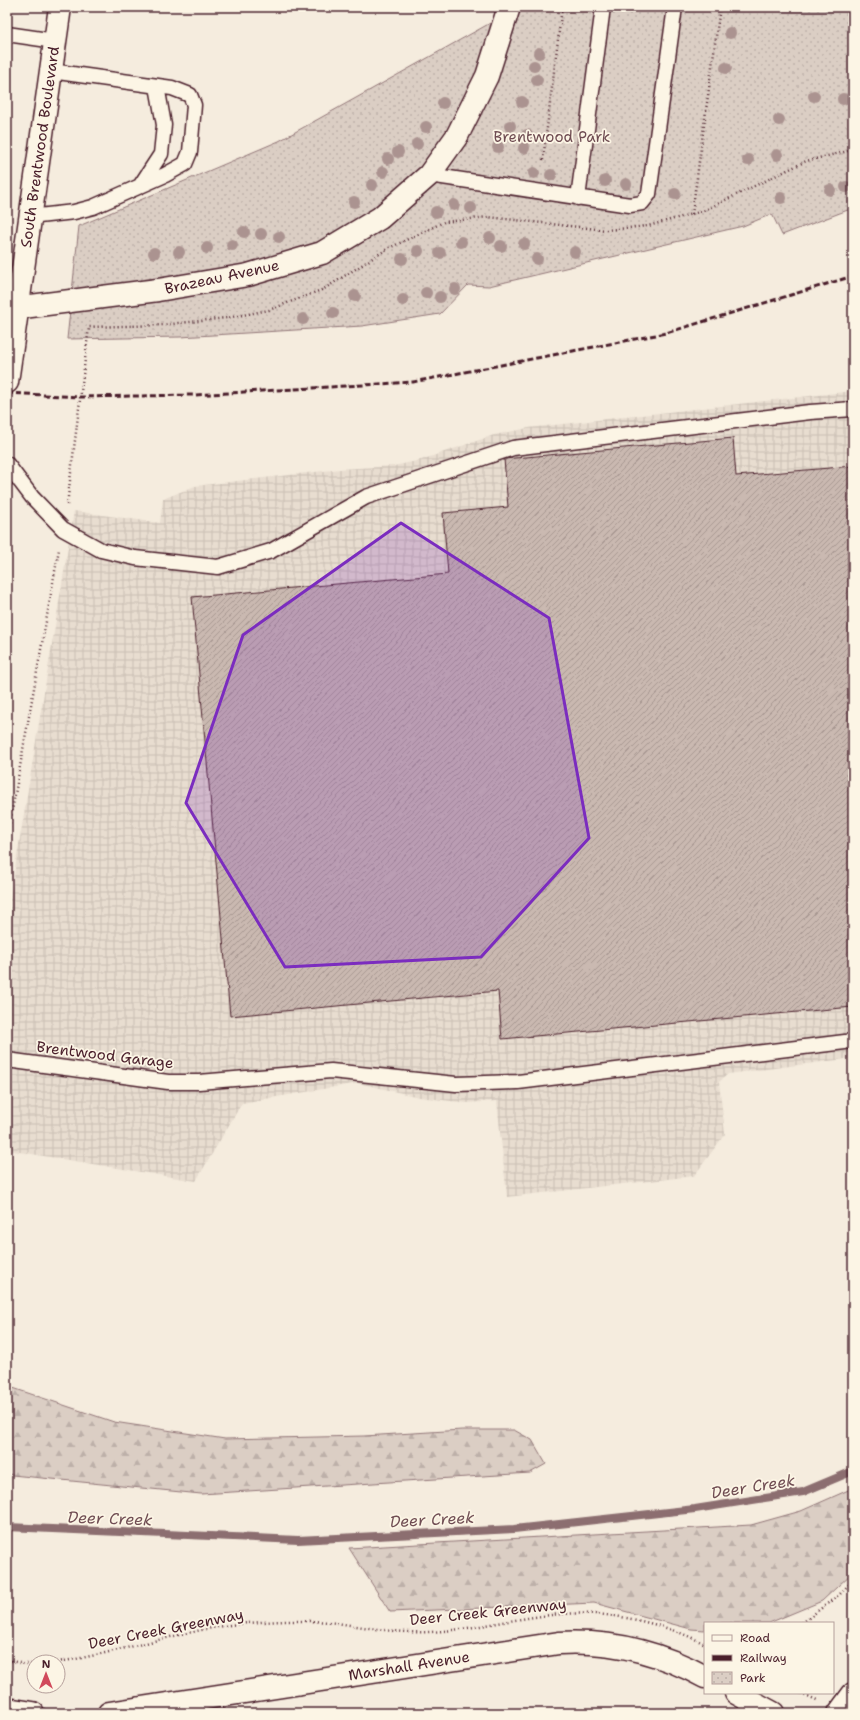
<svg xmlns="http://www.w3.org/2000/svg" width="860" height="1720" font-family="'Shantell Sans',sans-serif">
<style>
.industrial{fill:url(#industrial-grid)}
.forest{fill:url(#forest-firs);stroke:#927678}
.park{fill:url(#park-dots);stroke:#927678}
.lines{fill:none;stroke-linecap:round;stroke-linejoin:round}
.stream{stroke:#8c6e70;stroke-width:8}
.building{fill:url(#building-hatch);stroke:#4a1f2b}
.service-casing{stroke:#4a1f2b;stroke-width:17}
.minor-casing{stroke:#4a1f2b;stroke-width:25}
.tertiary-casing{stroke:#4a1f2b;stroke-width:25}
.secondary-casing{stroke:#4a1f2b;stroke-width:25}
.path{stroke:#4a1f2b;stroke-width:2.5;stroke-dasharray:1 3;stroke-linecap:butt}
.service{stroke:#fcf5e5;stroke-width:14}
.minor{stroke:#fcf5e5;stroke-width:22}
.tertiary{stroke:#fcf5e5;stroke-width:22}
.secondary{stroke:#fcf5e5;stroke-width:22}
.rail{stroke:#4a1f2b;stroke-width:3;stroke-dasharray:6 3;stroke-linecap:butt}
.tree{fill:#ab9390}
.marked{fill:#7b2cbf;fill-opacity:0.2;stroke:#7b2cbf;stroke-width:3;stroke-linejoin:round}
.labels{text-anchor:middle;stroke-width:3.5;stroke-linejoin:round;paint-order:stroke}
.park-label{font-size:15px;fill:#6e4b51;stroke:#fcf5e5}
.street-label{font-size:15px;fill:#4a1f2b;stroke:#fcf5e5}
.water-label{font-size:16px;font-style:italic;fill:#704d53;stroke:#fcf5e5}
</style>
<defs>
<pattern id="industrial-grid" width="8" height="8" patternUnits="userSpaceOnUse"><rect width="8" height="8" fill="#e8ddd0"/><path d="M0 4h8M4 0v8" fill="none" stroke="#c8bdb3"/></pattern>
<pattern id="forest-firs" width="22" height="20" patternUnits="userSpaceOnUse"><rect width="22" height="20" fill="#dbcec4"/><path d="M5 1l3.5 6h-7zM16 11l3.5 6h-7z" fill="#bdb0a9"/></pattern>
<pattern id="park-dots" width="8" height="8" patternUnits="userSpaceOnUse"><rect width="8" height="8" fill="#dbcec4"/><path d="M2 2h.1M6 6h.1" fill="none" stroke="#bdb0a9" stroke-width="1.8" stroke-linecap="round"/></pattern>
<pattern id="building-hatch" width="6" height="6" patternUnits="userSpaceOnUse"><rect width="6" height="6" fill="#cab9b1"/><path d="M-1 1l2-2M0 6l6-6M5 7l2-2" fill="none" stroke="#a69690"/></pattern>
</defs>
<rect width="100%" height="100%" fill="#f5ecde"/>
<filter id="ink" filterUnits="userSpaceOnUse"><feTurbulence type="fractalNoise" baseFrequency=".025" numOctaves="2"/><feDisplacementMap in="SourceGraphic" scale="8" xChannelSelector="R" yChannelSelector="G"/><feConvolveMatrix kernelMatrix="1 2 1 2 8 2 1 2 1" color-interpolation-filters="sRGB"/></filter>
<g filter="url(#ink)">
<path class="industrial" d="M853 391V1058L728 1074 719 1082 725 1134 694 1176 507 1197 497 1101 466 1103 419 1097 358 1083 242 1103 196 1181 7 1150V917L74 511 160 523 163 499 195 486 340 469 394 466 421 460 494 435 528 428Z"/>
<path class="forest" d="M7 1386 114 1422 225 1439 364 1436 462 1430H514L532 1440 546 1464 530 1473 201 1494 12 1475 7 1473Z
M853 1488V1572L822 1601 769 1623H705V1630L691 1629 594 1603 390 1612 349 1548 751 1525 801 1511Z"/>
<path class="park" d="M519 7H853V208L782 235 772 214 743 226 489 286 468 285 440 314 362 326 180 337 67 339 79 226 279 141Z"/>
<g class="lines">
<path class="stream" d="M7 1527 298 1540 514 1529 695 1509 803 1492 853 1471"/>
</g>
<path class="building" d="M733 438 736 476 853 466V1007L502 1039 498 991 230 1016 192 597 448 574 443 513 508 507 504 459Z"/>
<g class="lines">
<g class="service-casing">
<path id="service" d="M7 34 55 41
M429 175 630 205 642 203 649 194 675 7
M140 186 161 154 164 125 157 86
M578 198 603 7
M30 217 74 212 93 207 165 175 185 164 190 152 194 105 190 95 172 88 51 71
M7 464 32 497 63 529 101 550 135 558 218 567 271 551 366 497 513 448 810 412 853 409
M7 1060 168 1082H199L331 1071 456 1084 518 1082 853 1041"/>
</g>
<g class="minor-casing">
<path id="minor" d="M7 309 158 290 248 275 322 253 380 218 429 175 457 136 487 76 509 7
M839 1713 853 1694"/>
</g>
<g class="tertiary-casing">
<path id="tertiary" d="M736 1693 773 1713
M109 1713 559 1643C611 1640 659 1652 705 1677"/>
</g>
<g class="secondary-casing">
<path id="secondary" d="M7 382 60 7
M7 1709 33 1713"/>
</g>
<path class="path" d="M543 160 562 7
M692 214 720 7
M67 505 89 327 162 325 227 318 269 310 324 289 387 249 444 222 488 217 606 230 648 226 703 211 806 161 853 150
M7 839 59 549
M802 1623 840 1594 853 1580
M7 1660 24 1664H34
M57 1662C122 1653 183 1629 248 1623 274 1621 302 1620 328 1622 362 1626 395 1634 430 1632 470 1630 511 1619 551 1615 601 1609 660 1621 705 1644
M801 1693 819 1701"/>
<use href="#service" class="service"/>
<use href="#minor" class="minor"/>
<use href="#tertiary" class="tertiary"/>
<use href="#secondary" class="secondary"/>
<path class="rail" d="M7 393 79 397 194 395 413 382 666 333 853 276"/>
</g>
<g class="tree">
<circle cx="730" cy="33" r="6"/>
<circle cx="539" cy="53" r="6"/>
<circle cx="534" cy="66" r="6"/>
<circle cx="726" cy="68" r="6"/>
<circle cx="537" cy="80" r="6"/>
<circle cx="814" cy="96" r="6"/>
<circle cx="843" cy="99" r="6"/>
<circle cx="522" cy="102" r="6"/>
<circle cx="443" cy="103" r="6"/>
<circle cx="779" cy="120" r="6"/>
<circle cx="510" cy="126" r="6"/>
<circle cx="426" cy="127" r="6"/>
<circle cx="527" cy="135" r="6"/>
<circle cx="417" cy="144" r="6"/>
<circle cx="498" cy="147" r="6"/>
<circle cx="524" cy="148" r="6"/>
<circle cx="398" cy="152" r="6"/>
<circle cx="777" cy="155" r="6"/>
<circle cx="388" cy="159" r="6"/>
<circle cx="748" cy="160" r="6"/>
<circle cx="383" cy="172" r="6"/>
<circle cx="534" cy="173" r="6"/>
<circle cx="551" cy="175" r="6"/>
<circle cx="605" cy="181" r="6"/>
<circle cx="626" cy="184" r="6"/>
<circle cx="372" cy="185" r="6"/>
<circle cx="846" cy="187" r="6"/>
<circle cx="830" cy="190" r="6"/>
<circle cx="675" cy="194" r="6"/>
<circle cx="781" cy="198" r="6"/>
<circle cx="354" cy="202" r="6"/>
<circle cx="454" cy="205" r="6"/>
<circle cx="471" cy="208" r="6"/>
<circle cx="436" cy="212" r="6"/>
<circle cx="244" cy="232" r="6"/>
<circle cx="261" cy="234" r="6"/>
<circle cx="279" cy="237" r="6"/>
<circle cx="490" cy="238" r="6"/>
<circle cx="461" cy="242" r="6"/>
<circle cx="524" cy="244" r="6"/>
<circle cx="232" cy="245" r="6"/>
<circle cx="501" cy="246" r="6"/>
<circle cx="207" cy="248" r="6"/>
<circle cx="418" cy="251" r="6"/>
<circle cx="179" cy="252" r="6"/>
<circle cx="575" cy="252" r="6"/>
<circle cx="154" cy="253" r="6"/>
<circle cx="440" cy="253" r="6"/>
<circle cx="402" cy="259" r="6"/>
<circle cx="537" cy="259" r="6"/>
<circle cx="455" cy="289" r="6"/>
<circle cx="426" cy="293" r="6"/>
<circle cx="355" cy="296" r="6"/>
<circle cx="440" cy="297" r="6"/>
<circle cx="403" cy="300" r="6"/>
<circle cx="333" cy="313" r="6"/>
<circle cx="303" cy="319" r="6"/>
</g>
</g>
<path class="marked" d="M401 523 549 618 589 838 481 957 285 967 186 803 243 635Z"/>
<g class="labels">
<g class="park-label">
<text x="552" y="142">Brentwood Park</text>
</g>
<g class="street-label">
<text transform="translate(40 147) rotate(-82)" y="5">South Brentwood Boulevard</text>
<text transform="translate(222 277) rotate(-12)" y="5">Brazeau Avenue</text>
<text transform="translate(105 1055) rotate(7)" y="5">Brentwood Garage</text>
<text transform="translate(488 1612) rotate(-6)" y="5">Deer Creek Greenway</text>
<text transform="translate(166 1629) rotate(-11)" y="5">Deer Creek Greenway</text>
<text transform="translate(409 1666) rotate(-9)" y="5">Marshall Avenue</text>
</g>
<g class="water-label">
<text transform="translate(753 1486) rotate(-9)" y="6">Deer Creek</text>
<text transform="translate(110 1518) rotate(2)" y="6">Deer Creek</text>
<text transform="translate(432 1519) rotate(-3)" y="6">Deer Creek</text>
</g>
</g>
<rect width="860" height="1720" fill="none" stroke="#fcf5e5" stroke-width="24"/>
<rect x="12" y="12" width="836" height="1696" fill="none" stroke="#4a1f2b" stroke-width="1.5" filter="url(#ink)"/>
<rect x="704" y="1622" width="130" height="72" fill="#fcf5e5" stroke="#b59f9b"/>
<rect x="712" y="1635" width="20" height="6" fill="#fcf5e5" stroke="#b59f9b"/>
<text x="740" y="1642" font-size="12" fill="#4a1f2b">Road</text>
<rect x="712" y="1655" width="20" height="6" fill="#4a1f2b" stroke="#b59f9b"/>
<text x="740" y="1662" font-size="12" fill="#4a1f2b">Railway</text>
<rect x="712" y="1672" width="20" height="12" fill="url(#park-dots)" stroke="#b59f9b"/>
<text x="740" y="1682" font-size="12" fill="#4a1f2b">Park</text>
<g transform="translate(46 1674)"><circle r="19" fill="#fcf5e5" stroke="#b59f9b"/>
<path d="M0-3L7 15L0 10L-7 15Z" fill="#d1495b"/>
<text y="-6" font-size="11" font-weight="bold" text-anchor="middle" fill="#4a1f2b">N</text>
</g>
</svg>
